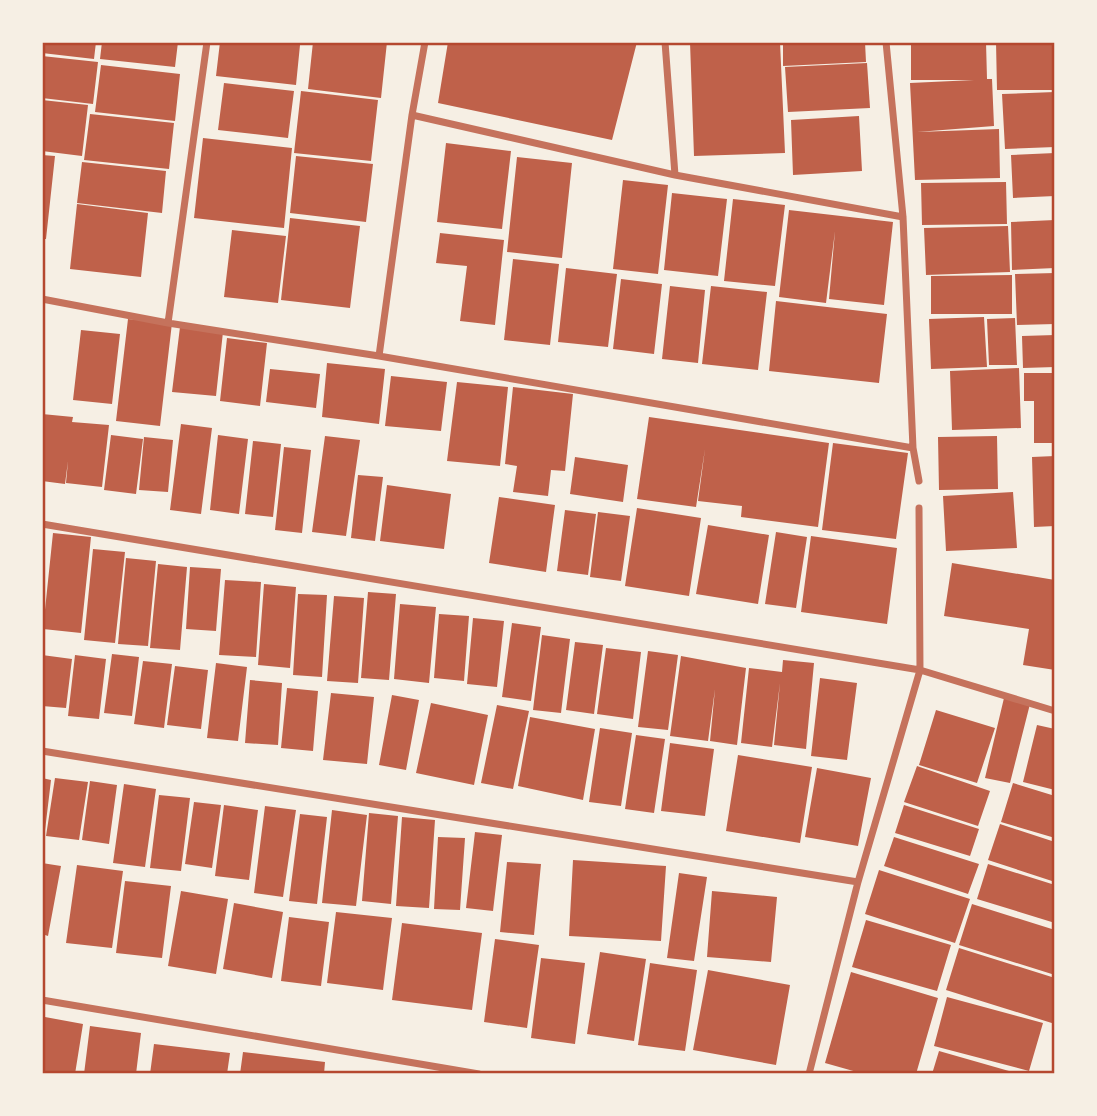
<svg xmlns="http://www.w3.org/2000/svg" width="1097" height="1116" font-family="Manrope,sans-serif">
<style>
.building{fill:#bf614a}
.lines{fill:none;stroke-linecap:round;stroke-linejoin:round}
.minor{stroke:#c5725c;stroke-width:7}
.neatline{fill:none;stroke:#b5482f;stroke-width:2.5}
</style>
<rect width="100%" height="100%" fill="#f6efe4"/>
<path class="building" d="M42 42H96L94 59 42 53Z
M102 42H178L175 67 100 59Z
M220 42H273L300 45 296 85 216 76Z
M313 42H387L381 98 308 89Z
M448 42H637L612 140 438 103Z
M690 42H780L785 153 694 156Z
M783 42H865L866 62 783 66Z
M986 42 987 79H992L994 126 917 132 999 129 1000 178 915 180 910 83 974 80H911V43Z
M996 42H1055V90H997Z
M42 56 98 62 93 104 42 98Z
M867 63 870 108 788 112 785 67Z
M101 65 180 74 175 121 95 112Z
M224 83 294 91 288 138 218 130Z
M301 91 378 100 371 161 294 153Z
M1055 92V147L1005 149 1002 94Z
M42 100 88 105 82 156 42 151Z
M90 114 174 123 169 169 84 160Z
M859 116 862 171 793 175 791 120Z
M203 138 292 148 284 228 194 218Z
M446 143 511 151 502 229 437 222Z
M1055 153V196L1013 198 1011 155Z
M42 155 55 156 46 239H42Z
M296 156 373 164 366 222 290 213Z
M517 157 572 163 562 258 507 252Z
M82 162 166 171 162 213 77 203Z
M623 180 668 185 658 274 613 269Z
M1006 182 1007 224 922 225 921 183Z
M672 193 727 199 718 276 664 270Z
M733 199 785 205 775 286 724 281Z
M77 204 148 213 141 277 70 269Z
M789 210 893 222 884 305 829 299 835 231 826 303 779 297Z
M290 218 360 226 350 308 281 300Z
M1055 220V268L1012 270 1011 222Z
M1008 226 1010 272 926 275 924 228Z
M232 230 286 236 278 303 224 297Z
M440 233 504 240 495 325 460 321 467 266 436 263Z
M513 259 559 264 550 345 504 340Z
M566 268 617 274 608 347 558 342Z
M1055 273V324L1017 325 1015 274Z
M1012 275V314H931V276Z
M621 279 662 284 654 354 613 349Z
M670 286 705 290 698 363 662 359Z
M711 286 767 292 758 370 702 364Z
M776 301 887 314 879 383 769 371Z
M984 317 987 367 931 369 929 319Z
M1015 318 1017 365H989L987 319Z
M128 319 172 323 160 426 116 421Z
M180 327 223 332 216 396 172 392Z
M81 330 120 334 112 404 73 400Z
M1055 335V367L1023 368 1022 336Z
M227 338 267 343 260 406 220 401Z
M327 363 385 369 379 424 322 417Z
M1019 368 1021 428 952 430 950 371Z
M270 369 320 374 316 408 266 402Z
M1024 373H1055V443H1034V401H1024Z
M391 376 447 382 441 431 385 426Z
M457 382 508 387 500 466 447 461Z
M513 387 573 394 565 471 551 470 548 496 513 492 517 466 505 464Z
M42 414 73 417 72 422 109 425 102 487 66 483 68 461 65 484 42 481Z
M649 417 829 443 818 527 741 517 742 506 698 501 705 449 696 507 637 499Z
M181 424 212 428 201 514 170 510Z
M111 435 143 439 136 494 104 490Z
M218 435 248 439 239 514 210 510Z
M325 436 360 440 346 536 312 532Z
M997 436 998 489 939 490 938 437Z
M144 437 173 440 168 492 139 490Z
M253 441 281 444 273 517 245 514Z
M833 443 908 453 896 539 822 530Z
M284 447 311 450 302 533 275 530Z
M1055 456V526L1034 527 1032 457Z
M575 457 628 465 623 502 570 494Z
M358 475 383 477 375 541 351 538Z
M387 485 451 494 444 549 380 541Z
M1013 492 1017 548 946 551 943 496Z
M499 497 555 505 546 572 489 563Z
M637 508 701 518 689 596 625 586Z
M565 510 596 514 588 575 557 571Z
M598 512 630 516 621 581 590 577Z
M708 525 769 535 758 604 696 594Z
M776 532 807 537 796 608 765 604Z
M53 533 91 537 81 633 43 629Z
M811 536 897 548 887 624 801 612Z
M93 549 125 552 115 643 84 640Z
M126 558 156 561 148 646 118 644Z
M952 563 1055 580V670L1023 665 1029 629 944 616Z
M158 564 187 567 180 650 150 648Z
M190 567 221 569 216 631 186 629Z
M225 580 261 582 256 657 219 655Z
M264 584 296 587 290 668 258 665Z
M368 592 396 594 389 680 361 678Z
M298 594 327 595 322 677 293 675Z
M334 596 364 598 358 683 327 681Z
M400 604 436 607 429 683 394 679Z
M439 614 469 616 464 681 434 678Z
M473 618 504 621 497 687 467 684Z
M512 623 541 627 531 701 502 697Z
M542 635 570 639 561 713 533 710Z
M575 642 603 645 594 714 566 710Z
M606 648 641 652 633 719 597 714Z
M648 651 678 655 668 730 638 727Z
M112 654 139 657 132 716 104 713Z
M42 655 72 659 66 708 42 706Z
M75 655 106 659 99 719 68 716Z
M681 656 746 668 737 745 710 741 715 689 708 741 670 736Z
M783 660 814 663 806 749 774 745 780 683 772 747 741 743 749 668 782 672Z
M143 661 172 664 164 728 134 724Z
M216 663 247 667 238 741 207 738Z
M175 666 208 670 201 729 167 725Z
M820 678 857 683 847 760 811 756Z
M250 680 282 683 278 745 245 743Z
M287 688 318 691 313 751 281 748Z
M331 693 374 697 367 764 323 760Z
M392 695 419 700 406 770 379 765Z
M1004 698 1030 704 1010 783 985 778Z
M431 703 488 715 474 785 416 773Z
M497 705 529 711 513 789 481 783Z
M936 710 995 728 977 783 919 765Z
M530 717 595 729 583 800 518 786Z
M1037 725 1055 729V790L1023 782Z
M600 728 632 733 621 806 589 802Z
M636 735 665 739 654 813 625 809Z
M670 743 714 749 705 816 661 811Z
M738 755 812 767 800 843 726 831Z
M917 766 990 791 978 826 904 802Z
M817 768 871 778 858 846 805 837Z
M42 778 51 780 44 839H42Z
M55 778 88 782 79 840 46 836Z
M90 781 117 785 109 844 82 840Z
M1013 783 1055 796V838L1001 822Z
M124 784 156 789 145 867 113 863Z
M159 795 190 798 181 871 150 868Z
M194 802 221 805 212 868 185 864Z
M224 805 258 810 249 880 215 876Z
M904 805 979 829 970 856 895 833Z
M265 806 296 810 283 897 254 893Z
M332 810 367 815 356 906 322 903Z
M369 813 398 816 391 904 362 901Z
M300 814 327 817 317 904 289 901Z
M402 817 435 820 429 908 396 906Z
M1000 824 1055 842V882L988 860Z
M475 832 502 835 493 911 466 908Z
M438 837 465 838 460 910 434 909Z
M894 837 979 864 968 894 884 866Z
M573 860 666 866 661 941 569 936Z
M507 862 541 864 534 935 500 932Z
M42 863 61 866 48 936 42 934Z
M988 864 1055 885V923L977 899Z
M77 865 123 871 112 948 66 943Z
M879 870 970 899 955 943 865 914Z
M679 873 707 877 694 961 667 958Z
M125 881 171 886 162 958 116 953Z
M181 891 228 899 216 974 168 966Z
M712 891 777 897 771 962 707 957Z
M234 903 283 912 272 978 223 969Z
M972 904 1055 930V975L959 945Z
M336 912 392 918 383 990 327 983Z
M289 917 329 922 321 986 281 981Z
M866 920 951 945 937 991 852 967Z
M402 923 482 933 472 1010 392 1000Z
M495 939 539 945 527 1028 484 1022Z
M959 948 1055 978V1024L946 990Z
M600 952 646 959 634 1041 587 1034Z
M541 958 585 963 575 1044 531 1038Z
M650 963 697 970 685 1051 638 1045Z
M708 970 790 985 776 1065 693 1050Z
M851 972 938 998 916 1074H864L825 1063Z
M947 997 1043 1023 1029 1071 934 1046Z
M45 1017 83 1024 75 1074H42V1035Z
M90 1026 141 1033 136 1074H84Z
M154 1044 230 1053 227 1074H150Z
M939 1051 1016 1073V1074H932Z
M243 1052 325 1062 324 1074H240Z"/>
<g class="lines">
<path class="minor" d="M665 42 675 175
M886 42 903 217 913 448 919 481
M412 115 675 175 903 217
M42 299 168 323 379 356 913 448
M168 323 207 42
M379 356 412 115 425 42
M42 524 920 670 1055 711
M42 751 858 882
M42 1000 479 1074
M809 1074 858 882 920 670 919 508"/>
</g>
<rect width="1097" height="1116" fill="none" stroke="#f6efe4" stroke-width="88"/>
<rect x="44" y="44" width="1009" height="1028" class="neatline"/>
</svg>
